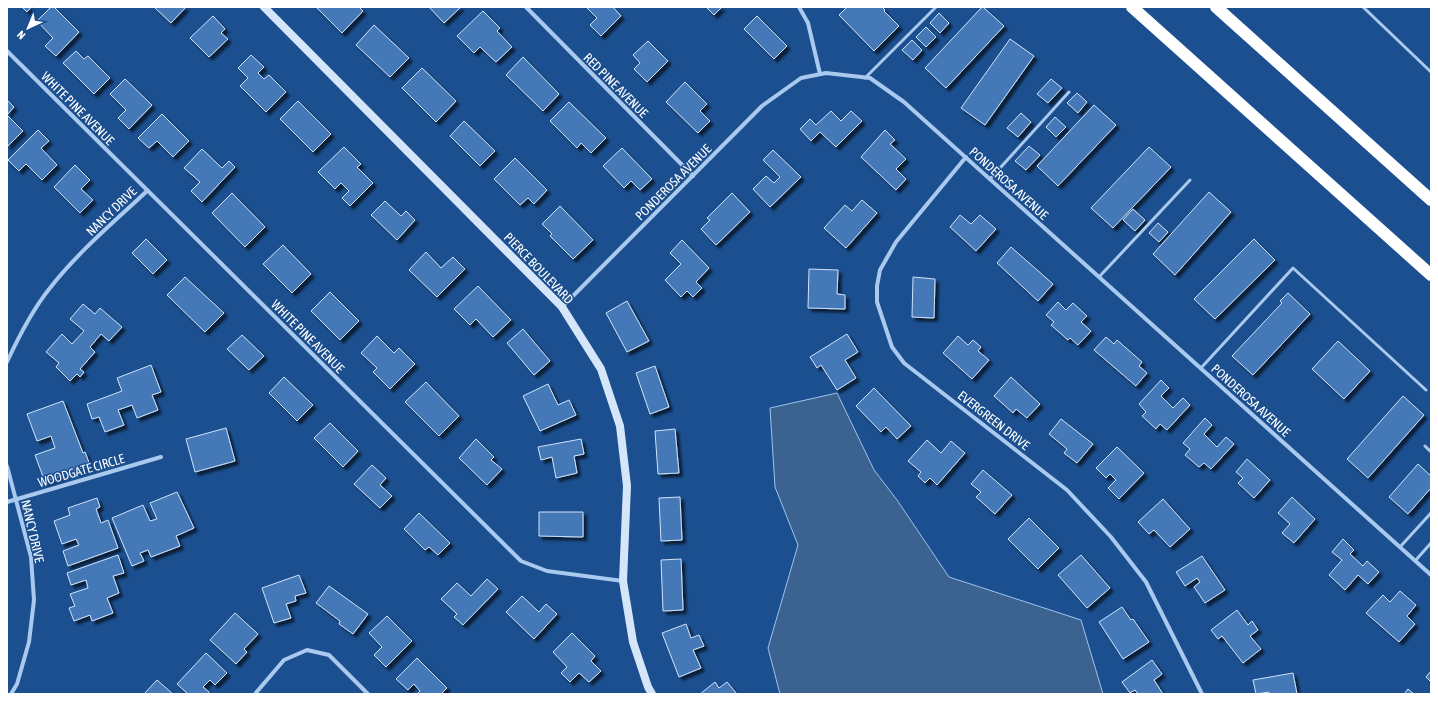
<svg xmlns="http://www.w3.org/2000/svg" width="1438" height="701" font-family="'Asap Condensed',sans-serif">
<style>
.water{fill:#3c6290;stroke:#9cc4f0}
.building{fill:#4478b7;stroke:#cfe3fa;filter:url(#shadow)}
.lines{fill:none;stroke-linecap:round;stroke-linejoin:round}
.lane{stroke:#a9c9ee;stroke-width:3}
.street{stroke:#a9c9ee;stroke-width:4}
.secondary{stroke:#d6e6fa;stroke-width:8}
.highway{stroke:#fff;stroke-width:12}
.labels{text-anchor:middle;stroke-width:3;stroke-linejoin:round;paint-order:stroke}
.street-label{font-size:13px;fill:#fff;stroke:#1b4f8f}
</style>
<defs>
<filter id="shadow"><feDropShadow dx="3.5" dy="3.5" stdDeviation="1" flood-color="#0009"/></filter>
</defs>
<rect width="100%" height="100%" fill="#1b4f8f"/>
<path class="water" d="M837 393 874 470 897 500 949 577 1081 620 1103 694H780L768 648 798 545 775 487 770 408Z"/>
<path class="building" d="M22 7H31L27 12Z
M51 7H54L79 32 56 56 45 46 53 38 37 21Z
M154 7H186L171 23Z
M316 7H359L363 11 342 33Z
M429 7H461L444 23Z
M586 7H613L621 16 601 36 590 25 597 18Z
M706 7H722L714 15Z
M847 7H882L885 10 884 11 899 26 874 51 839 15Z
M982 7H983L1004 26 946 88 925 68Z
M483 11 500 28 497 31 512 47 496 62 480 47 474 53 457 36Z
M939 13 949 23 940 33 930 23Z
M213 16 225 29 221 33 228 39 209 57 190 38Z
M757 16 787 46 774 59 744 29Z
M374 25 409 58 390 77 356 45Z
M926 27 936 37 926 47 916 37Z
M1010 39 1034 56 985 125 961 108Z
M912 40 922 50 913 60 902 50Z
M648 41 668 61 647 82 634 69 640 63 633 55Z
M76 51 84 59 88 56 110 78 94 94 63 63Z
M251 55 264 67 258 73 264 79 269 75 286 92 266 112 240 86 248 78 238 68Z
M523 57 559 94 543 111 506 75Z
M422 68 456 101 436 122 402 88Z
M125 79 152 105 129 129 118 118 126 110 110 94Z
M1051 79 1062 88 1048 103 1037 94Z
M685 82 707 104 700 111 710 121 698 133 666 102Z
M1077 93 1087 102 1078 113 1067 103Z
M7 100 14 107 7 115 23 131 8 146 7 145Z
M298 101 331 134 313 152 280 119Z
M569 102 606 138 591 153 581 143 577 148 550 121Z
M1094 105 1116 125 1058 186 1037 166Z
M831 111 841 121 851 111 862 121 836 147 820 132 811 141 800 129 810 119 816 125Z
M1021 113 1031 122 1018 137 1007 128Z
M162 114 189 141 173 157 157 141 149 148 138 138Z
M1055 117 1066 127 1056 137 1046 127Z
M464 121 495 151 480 166 450 136Z
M38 130 49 141 41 148 57 165 42 180 26 164 19 171 8 160Z
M885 130 895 140 890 144 906 159 896 169 906 179 896 190 861 157Z
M1029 146 1040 155 1026 170 1015 161Z
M344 147 361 164 357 167 373 183 350 206 342 198 349 191 341 183 335 189 318 172Z
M1149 147 1171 167 1113 228 1091 208Z
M622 148 652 179 640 190 631 181 624 188 603 166Z
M202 149 222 168 229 161 235 167 202 202 191 191 200 182 184 168Z
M773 150 801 177 770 207 753 189 766 176 774 183 780 177 763 160Z
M515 158 547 190 534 204 528 198 520 205 494 179Z
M75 165 90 180 81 189 93 200 80 213 54 187Z
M1209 192 1231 212 1175 275 1153 254Z
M232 193 265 227 245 247 212 213Z
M732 193 750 212 716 245 701 229 710 220 707 218Z
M862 200 877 213 846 248 824 228 845 205 852 211Z
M385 201 401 216 406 211 415 220 397 240 371 215Z
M560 206 593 240 573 259 550 236 552 234 542 224Z
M1133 209 1145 220 1135 231 1123 220Z
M960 215 971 224 980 215 996 229 976 251 950 227Z
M1158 223 1168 232 1159 242 1149 233Z
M146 239 167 260 153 274 132 253Z
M1254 239 1275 260 1215 319 1194 299Z
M682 240 709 268 696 282 702 288 693 297 687 291 681 297 665 280 681 264 670 253Z
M283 245 311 274 292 293 263 264Z
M1011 247 1053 284 1038 301 997 263Z
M426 252 441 268 453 257 465 269 437 297 409 270Z
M809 269 838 270 837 294 845 295V309L808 308Z
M185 277 224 313 205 332 167 295Z
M913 277 935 279 934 318 912 317Z
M478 286 511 320 493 337 476 319 470 325 454 309Z
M330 292 359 321 340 340 311 311Z
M1288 293 1310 314 1253 375 1232 356 1282 303 1280 301Z
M627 301 649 341 627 352 606 313Z
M1058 302 1066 310 1073 303 1087 316 1081 322 1091 331 1078 345 1070 338 1068 340 1051 325 1054 322 1046 315Z
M83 304 95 314 100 308 122 327 109 341 101 334 90 347 95 352 80 369 84 372 80 377 77 374 70 381 56 367 59 363 46 352 62 334 72 344 84 331 70 319Z
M523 329 550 361 534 375 507 343Z
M847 334 858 352 845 360 856 378 837 390 821 365 817 368 810 357Z
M242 335 264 356 249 370 227 349Z
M377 336 394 353 399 348 415 364 390 389 373 372 377 368 361 353Z
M958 336 968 345 973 340 981 347 978 351 989 360 972 379 943 353Z
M1106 337 1114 344 1117 340 1142 362 1139 366 1147 373 1136 386 1094 350Z
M1338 341 1370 371 1344 399 1312 369Z
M151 365 161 392 152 395 158 410 137 418 132 405 118 410 124 425 105 432 99 417 92 419 87 404 122 391 117 378Z
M655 366 669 407 650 414 636 373Z
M284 377 313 405 297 421 269 393Z
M1011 377 1040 404 1027 418 1016 409 1013 413 994 396Z
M1161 380 1169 388 1161 396 1173 408 1183 398 1190 405 1167 430 1160 424 1156 429 1142 416 1146 412 1139 404Z
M426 382 459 416 439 436 405 402Z
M548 384 558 405 569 400 576 415 540 431 523 396Z
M874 388 911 426 897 439 886 427 881 432 856 406Z
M1403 396 1424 415 1368 478 1347 459Z
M63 401 83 453 85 452 90 465 45 482 35 455 55 448 51 436 37 441 27 414Z
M1205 418 1212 425 1204 434 1217 447 1226 437 1234 444 1211 469 1204 463 1199 467 1185 455 1190 449 1183 443Z
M1061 419 1093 444 1077 463 1064 453 1067 449 1049 434Z
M330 423 358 451 343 467 314 438Z
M226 428 235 461 195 472 186 439Z
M675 429 679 473 658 474 655 431Z
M476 439 494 457 491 460 502 469 487 485 459 458Z
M581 439 584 454 574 456 577 473 556 478 552 457 541 460 538 447Z
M927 440 941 453 951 441 965 453 937 485 930 478 925 483 918 476 921 472 908 461Z
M1117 447 1144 473 1119 499 1108 488 1116 480 1110 474 1106 478 1096 468Z
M1247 459 1270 480 1254 498 1238 483 1243 478 1236 472Z
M1418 464 1431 476V488L1408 514 1389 497Z
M372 465 386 478 380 485 392 496 380 508 354 484Z
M983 470 1012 495 995 514 976 497 981 492 971 484Z
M177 492 194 528 176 536 180 546 151 557 148 550 140 553 144 561 132 566 112 518 143 505 150 521 157 519 150 503Z
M680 497 682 540 661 541 659 498Z
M1292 497 1315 519 1294 543 1282 533 1290 524 1278 513Z
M97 498 100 507 96 509 101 523 108 520 118 548 68 566 63 551 79 545 76 539 62 544 54 521 70 515 68 508Z
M1163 499 1190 529 1170 547 1154 530 1149 534 1138 522Z
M539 512H583V537L539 536Z
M419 513 450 543 438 555 429 547 425 550 404 529Z
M1029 518 1059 548 1038 569 1008 539Z
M1343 539 1354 550 1350 554 1363 566 1367 561 1379 572 1368 584 1358 575 1345 590 1329 575 1342 560 1332 552Z
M118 555 124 573 113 576 119 593 107 598 113 613 92 621 90 615 74 621 69 608 75 606 70 594 88 588 86 580 71 585 67 573Z
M1081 555 1110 588 1087 608 1058 575Z
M1202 556 1225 590 1205 603 1194 587 1200 582 1197 578 1185 586 1176 572Z
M681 559 683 610 663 611 661 560Z
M299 575 306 593 295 596 296 601 286 604 291 618 274 623 262 588Z
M487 579 498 589 463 625 454 617 457 614 441 599 457 583 471 596Z
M329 586 368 614 353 634 339 624 340 621 316 603Z
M1400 591 1416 605 1407 616 1415 624 1399 642 1366 613 1383 595 1390 602Z
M522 596 539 612 546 604 557 614 534 639 506 612Z
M1122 607 1131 620 1133 619 1149 642 1123 659 1099 622Z
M1237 610 1248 625 1252 621 1258 630 1250 636 1261 649 1243 663 1222 636 1218 639 1211 630Z
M235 613 258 634 244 649 247 652 236 664 210 640Z
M387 616 412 641 386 667 374 655 382 647 369 633Z
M686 624 691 638 699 635 704 646 693 650 701 668 679 677 662 633Z
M572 633 595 656 591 661 601 671 589 682 579 673 570 682 561 673 567 667 553 652Z
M206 653 227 673 215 685 210 680 203 687 209 692 208 694H188L177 684Z
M417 658 447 688 441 694H417L420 691 414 684 408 690 396 679Z
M1152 660 1162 674 1154 680 1163 694H1138L1135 690 1130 693 1122 682Z
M1431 671V682L1426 677Z
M1293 673 1297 694H1269V692L1256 694 1253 680Z
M157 680 173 694H144Z
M715 682 719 688 727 682 737 694H700Z
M1408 689 1414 694H1404Z"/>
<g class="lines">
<path class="lane" d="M1363 7 1431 72
M865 78 936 7
M990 179 1069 92
M1099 277 1190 180
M1201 368 1293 268 1426 390
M1425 446 1431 452
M1400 547 1431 513
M1415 561 1431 543"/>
<path class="street" d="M526 7 693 176
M799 7 808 23 820 74
M7 51 521 561 547 571 623 581
M966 157 896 242 880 270 877 286V302L892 347 904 363 1067 490 1111 537 1146 582 1202 694
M562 307 762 106 801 78 826 73 870 78 904 102 1431 575
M7 362C19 336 32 310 50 288 78 252 114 222 147 191
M7 466 31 557 34 600 29 642 17 684 11 694
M7 502 161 457
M255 694 284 660 307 650 329 655 368 694"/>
<path class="secondary" d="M264 7 562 307 601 369 620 426 627 486 623 581 633 642 648 687 652 694"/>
<path class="highway" d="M1132 7 1431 275
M1216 7 1431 200"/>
</g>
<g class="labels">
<g class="street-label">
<text transform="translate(616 85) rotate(45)" y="5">RED PINE AVENUE</text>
<text transform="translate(78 108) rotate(45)" y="5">WHITE PINE AVENUE</text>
<text transform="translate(673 182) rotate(-45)" y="5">PONDEROSA AVENUE</text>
<text transform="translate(1009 183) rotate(42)" y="5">PONDEROSA AVENUE</text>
<text transform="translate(111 211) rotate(-44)" y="5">NANCY DRIVE</text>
<text transform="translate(539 268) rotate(46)" y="5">PIERCE BOULEVARD</text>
<text transform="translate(308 336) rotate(45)" y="5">WHITE PINE AVENUE</text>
<text transform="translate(1251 400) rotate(42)" y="5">PONDEROSA AVENUE</text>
<text transform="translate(994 420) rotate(38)" y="5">EVERGREEN DRIVE</text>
<text transform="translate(81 470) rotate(-16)" y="5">WOODGATE CIRCLE</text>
<text transform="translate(33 531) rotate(77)" y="5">NANCY DRIVE</text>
</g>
</g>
<rect width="1438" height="701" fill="none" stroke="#ffffff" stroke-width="16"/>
<g transform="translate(28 28) rotate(224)" stroke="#1b4f8f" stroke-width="3" paint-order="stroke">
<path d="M0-3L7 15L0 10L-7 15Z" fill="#ffffff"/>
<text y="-6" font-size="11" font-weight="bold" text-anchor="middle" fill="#ffffff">N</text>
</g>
</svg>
